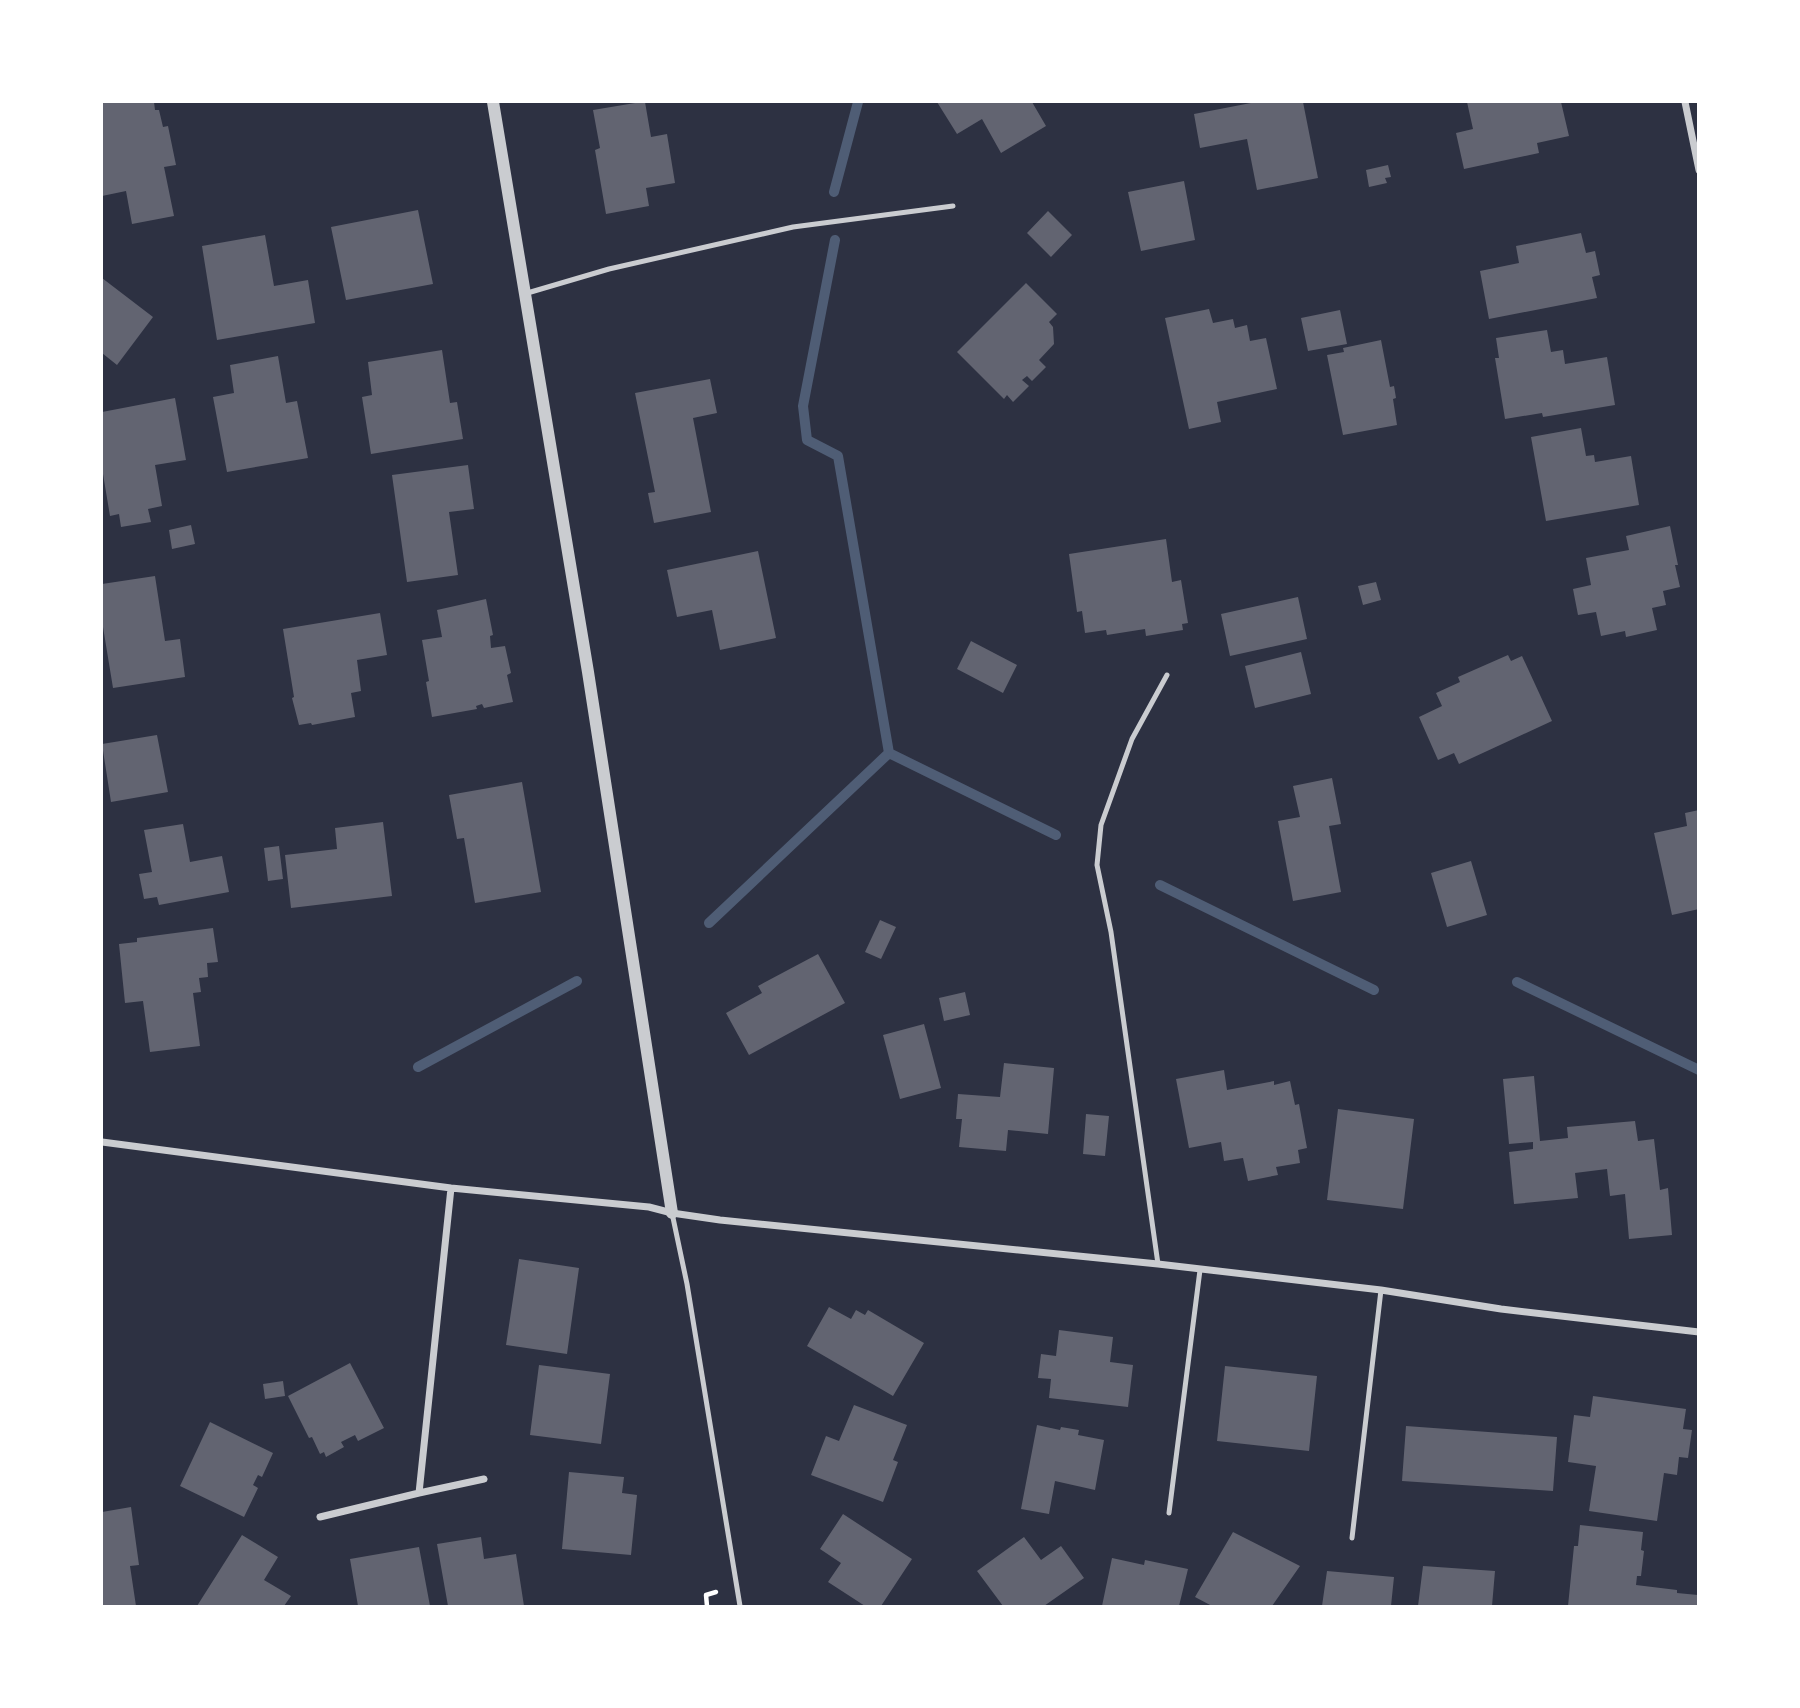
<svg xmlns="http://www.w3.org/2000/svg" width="1800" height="1708" font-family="'Zilla Slab',serif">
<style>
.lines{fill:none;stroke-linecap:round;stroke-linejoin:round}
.stream{stroke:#4f5d75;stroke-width:10}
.building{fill:#626471}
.path{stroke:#fff;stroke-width:4.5}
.service{stroke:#caccd0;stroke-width:5}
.minor{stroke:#caccd0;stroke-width:7}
.tertiary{stroke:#caccd0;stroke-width:12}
</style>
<rect width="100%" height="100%" fill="#2d3142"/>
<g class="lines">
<path class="stream" d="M834 192 858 102
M835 240 803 406 807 440 838 456 889 753
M1160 885 1374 990
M709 923 889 753 1056 835
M1517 982 1699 1070
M418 1067 577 981"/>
</g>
<path class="building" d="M102 102H154L155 110H159L163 127 168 126 176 165 164 167 174 216 132 224 126 191 102 196Z
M641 102H645L651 137 667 134 675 183 646 188 649 206 606 214 595 150 600 148 593 110Z
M937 102H1032L1046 126 1001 153 982 119 957 134Z
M1256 102H1303L1318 178 1257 190 1247 139 1200 148 1194 114Z
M1467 102H1561L1569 136 1537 143 1539 153 1464 169 1456 133 1473 129Z
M1388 165 1391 177 1385 178 1387 183 1369 187 1366 170Z
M1184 181 1195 240 1141 251 1128 192Z
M418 210 433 284 346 300 331 227Z
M1048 211 1072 235 1051 257 1027 233Z
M1581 233 1586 253 1595 251 1600 275 1592 277 1597 298 1489 319 1480 271 1519 263 1516 246Z
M265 235 274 286 308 280 315 323 217 340 202 246Z
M102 278 153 317 117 365 102 353Z
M1026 283 1057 314 1049 322 1053 327 1054 344 1039 360 1046 367 1032 381 1027 376 1022 380 1029 386 1013 402 1007 395 1004 399 957 352Z
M1209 309 1213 323 1233 319 1235 328 1247 325 1250 341 1266 338 1277 389 1217 402 1221 422 1189 429 1165 318Z
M1340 310 1347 344 1308 351 1301 318Z
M1547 330 1551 352 1563 350 1565 364 1607 357 1615 405 1543 417 1542 413 1505 419 1495 358H1499L1496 338Z
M1381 340 1390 387 1394 386 1396 398 1393 399 1397 425 1343 435 1327 355 1344 352 1343 348Z
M442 350 450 403 457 402 463 439 371 454 362 397 372 395 368 362Z
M278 356 286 403 297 401 308 458 227 472 213 397 234 393 230 365Z
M710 379 717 413 693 418 711 512 654 523 648 493 655 492 635 393Z
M175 398 186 460 155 465 162 506 148 509 151 522 121 527 119 514 110 516 102 468V412Z
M1581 428 1586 456 1594 455 1595 462 1631 456 1639 505 1546 521 1531 437Z
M468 465 474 509 449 512 458 575 407 582 392 475Z
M191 525 195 544 172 549 169 530Z
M1670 526 1678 565H1675L1680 587 1663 591 1666 605 1652 608 1657 630 1626 637 1625 631 1601 636 1596 612 1578 615 1573 589 1591 585 1586 558 1629 550 1626 536Z
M1166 539 1172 582 1181 580 1188 623 1182 624 1183 630 1146 636 1145 629 1107 635 1106 630 1085 633 1082 611 1077 612 1069 554Z
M758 551 776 638 720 650 712 610 677 617 667 570Z
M155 576 165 641 180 639 185 677 113 688 103 627H102V584Z
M1376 582 1381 600 1363 605 1358 586Z
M1298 597 1307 639 1230 656 1221 614Z
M486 599 493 635 490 636 491 648 505 646 511 673 507 675 513 702 484 708 482 704 476 706 477 709 432 717 426 682 429 681 422 640 442 637 437 610Z
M380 613 387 655 357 660 361 691 351 693 355 717 312 725 311 723 299 725 292 698 294 697 283 629Z
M971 641 1017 665 1003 693 957 669Z
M1301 652 1311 694 1255 708 1245 666Z
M1508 655 1511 661 1522 656 1552 721 1459 764 1454 753 1438 760 1419 717 1442 706 1436 693 1460 682 1458 677Z
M157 735 168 792 111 802 102 744Z
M1332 778 1341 824 1329 826 1341 892 1293 901 1278 821 1300 817 1293 786Z
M522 782 541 892 475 903 464 838 457 839 449 795Z
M1699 810V909L1672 915 1654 833 1687 826 1685 813Z
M383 822 392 896 291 908 285 855 337 849 335 828Z
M183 824 190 862 222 856 229 892 159 905 157 897 144 899 139 874 152 872 144 830Z
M279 846 283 879 268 881 264 848Z
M1471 861 1487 915 1447 927 1431 873Z
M880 920 896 927 881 959 865 952Z
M213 928 218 962 207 963 208 977 199 978 201 992 193 993 200 1046 150 1052 143 1001 125 1003 119 944 137 942V938Z
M818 954 845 1003 749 1055 726 1013 762 993 758 986Z
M965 992 970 1015 944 1021 939 998Z
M924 1024 941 1088 900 1099 883 1035Z
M1004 1063 1054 1068 1048 1134 1008 1130 1006 1151 959 1147 962 1119H956L958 1094 1000 1097Z
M1224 1070 1227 1090 1274 1081V1085L1290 1081 1295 1105 1299 1104 1307 1148 1298 1150 1300 1163 1276 1167 1278 1175 1248 1181 1243 1158 1224 1161 1221 1142 1189 1148 1176 1079Z
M1534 1076 1540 1141 1568 1138 1567 1127 1635 1121 1638 1141 1654 1139 1660 1190 1668 1188 1672 1235 1629 1239 1625 1194 1610 1196 1607 1169 1575 1173 1578 1198 1514 1204 1509 1152 1533 1149V1142L1509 1144 1503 1079Z
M1338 1109 1414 1119 1403 1209 1327 1200Z
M1086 1114 1109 1116 1105 1156 1083 1154Z
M519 1259 579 1268 567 1354 506 1345Z
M829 1307 851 1319 856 1310 865 1315 868 1310 924 1343 893 1396 807 1346Z
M1059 1330 1113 1337 1110 1362 1133 1365 1128 1407 1049 1398 1051 1379 1038 1378 1041 1354 1056 1356Z
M350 1363 384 1428 358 1441 355 1435 341 1442 344 1447 326 1457 324 1452 320 1454 312 1437 309 1438 288 1396Z
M539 1365 610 1374 601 1444 530 1435Z
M1225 1366 1317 1376 1309 1451 1217 1441Z
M283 1381 285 1396 265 1399 263 1384Z
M1593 1396 1686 1409 1683 1429 1692 1430 1688 1458 1679 1457 1677 1475 1664 1473 1657 1521 1589 1511 1596 1466 1568 1462 1574 1415 1590 1417Z
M854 1405 907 1425 893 1460 898 1462 883 1502 811 1475 826 1436 839 1441Z
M210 1422 273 1453 262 1477 258 1475 253 1485 258 1488 244 1517 180 1486Z
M1037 1425 1060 1430 1061 1427 1079 1430 1078 1435 1104 1440 1095 1490 1055 1481 1049 1514 1021 1509Z
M1406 1426 1557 1437 1553 1491 1402 1481Z
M569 1472 624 1477 622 1493 637 1495 631 1555 562 1549Z
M131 1507 139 1565 130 1566 136 1606H102V1512Z
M843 1514 912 1559 881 1606H865L828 1582 841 1563 820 1549Z
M1580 1525 1643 1532 1641 1550 1644 1551 1641 1576H1637L1636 1585 1677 1590V1593L1698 1595 1697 1606H1568L1574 1546H1578Z
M1233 1532 1300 1566 1272 1606H1212L1195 1597Z
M242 1535 278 1557 264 1580 291 1596 284 1606H197Z
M481 1537 484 1559 516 1554 524 1606H448L437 1544Z
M1024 1537 1041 1560 1061 1546 1084 1578 1044 1606H1003L977 1571Z
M419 1547 430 1606H358L350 1559Z
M1112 1558 1144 1565 1145 1560 1188 1569 1179 1606H1102Z
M1423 1566 1495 1571 1492 1606H1418Z
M1327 1571 1394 1577 1391 1606H1322Z"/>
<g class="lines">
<path class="path" d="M707 1606 706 1595 716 1592"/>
<path class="service" d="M524 294 609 269 793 227 953 206
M672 1213 687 1284 740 1606
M1158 1264 1111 932 1097 865 1101 825 1132 739 1167 675
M1169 1513 1200 1270
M1352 1538 1381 1290"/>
<path class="minor" d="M1685 102 1699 170
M102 1142 451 1188 649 1207 672 1213 720 1220 1158 1264 1381 1290 1501 1309 1699 1332
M419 1493 484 1479
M320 1517 419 1493 451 1188"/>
<path class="tertiary" d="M493 102 588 672 672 1213"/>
</g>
<rect width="1800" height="1708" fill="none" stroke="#ffffff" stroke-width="206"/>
</svg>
